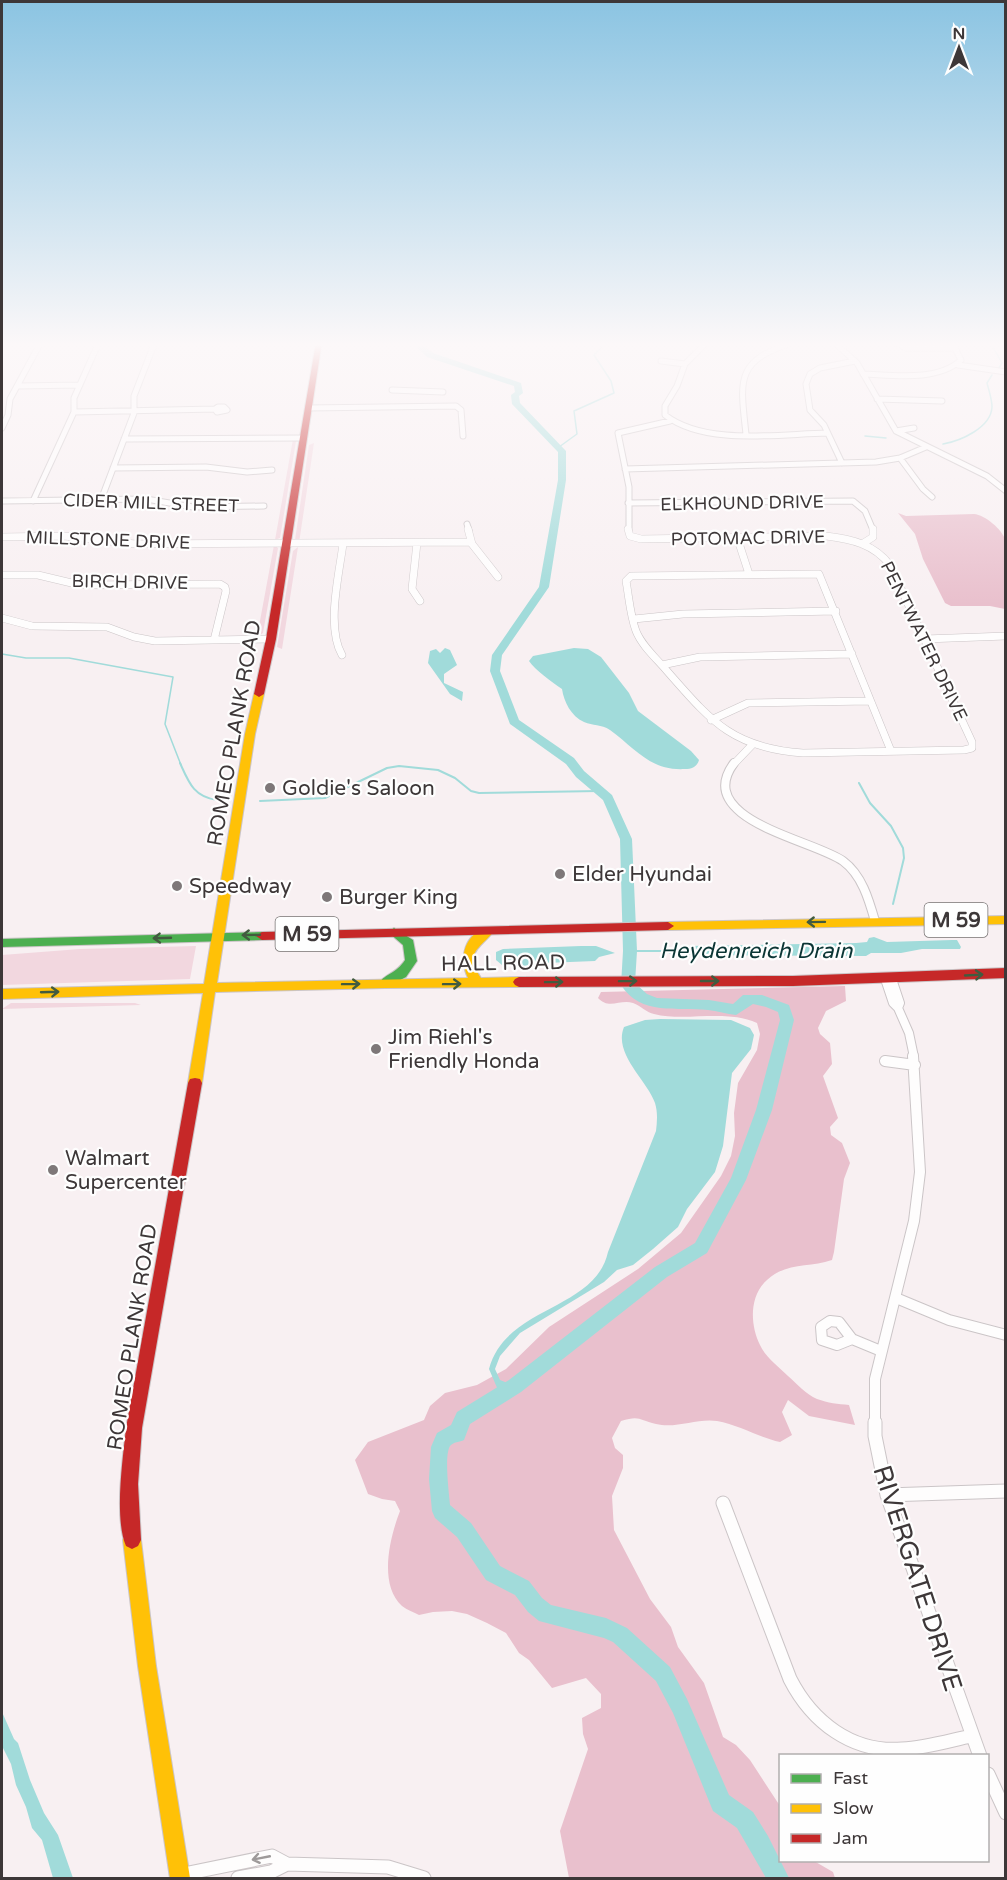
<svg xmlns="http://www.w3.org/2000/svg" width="1007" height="1880" font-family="'Varela Round',sans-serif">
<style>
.green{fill:#f2d7df}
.forest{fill:#e9c0cd}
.water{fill:#a1dbda}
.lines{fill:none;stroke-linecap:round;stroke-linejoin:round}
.stream-far1{stroke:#a1dbda;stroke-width:1.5}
.stream{stroke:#a1dbda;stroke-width:2}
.river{fill:#a1dbda;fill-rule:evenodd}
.street-far4-casing{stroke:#cbc5c7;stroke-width:7}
.street-far3-casing{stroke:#cbc5c7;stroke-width:8}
.street-far2-casing{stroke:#cbc5c7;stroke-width:10}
.street-far1-casing{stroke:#cbc5c7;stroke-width:12}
.street-casing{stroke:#cbc5c7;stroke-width:15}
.fast-casing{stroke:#cbc5c7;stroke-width:2}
.slow-casing{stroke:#cbc5c7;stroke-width:2}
.jam-casing{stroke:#cbc5c7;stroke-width:2}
.street-far4{stroke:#fefdfd;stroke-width:5}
.street-far3{stroke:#fefdfd;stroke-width:7}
.street-far2{stroke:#fefdfd;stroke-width:8}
.street-far1{stroke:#fefdfd;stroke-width:10}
.street{stroke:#fefdfd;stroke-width:13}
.fast{fill:#4caf50;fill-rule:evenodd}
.slow{fill:#ffc107;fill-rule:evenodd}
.jam{fill:#c62828;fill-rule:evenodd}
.oneway{stroke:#425b3f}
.oneway2{stroke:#9e9a9a}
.poi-dot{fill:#7e7879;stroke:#fefefe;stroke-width:2}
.labels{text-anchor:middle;stroke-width:4.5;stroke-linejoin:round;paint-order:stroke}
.far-street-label{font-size:18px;fill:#3d3738;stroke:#fefefe}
.shield{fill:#fefefe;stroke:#777373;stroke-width:1.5}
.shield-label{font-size:20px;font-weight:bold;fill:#3d3738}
.street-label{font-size:21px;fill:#3d3738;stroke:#fefefe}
.poi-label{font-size:21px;fill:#3d3738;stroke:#fefefe;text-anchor:start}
.water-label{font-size:22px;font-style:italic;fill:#0b3635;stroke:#fefefe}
.near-street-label{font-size:26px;fill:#3d3738;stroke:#fefefe}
</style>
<rect width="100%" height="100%" fill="#f8f0f2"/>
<path class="green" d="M293 439 296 441 280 538 275 540Z
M314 443 299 543 295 540 309 445Z
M274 545 278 548 263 633 257 637Z
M298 547 282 649 277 647 293 551Z
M196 946 190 979 2 985V955L80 949Z
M11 1003H135L141 1005 2 1009Z"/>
<path class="forest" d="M898 513 906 516 974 514C985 515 1002 529 1006 541 1007 554 1006 593 1005 609L990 606H951L945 603 923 559 915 534Z
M845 986 846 1001 826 1011 818 1028 820 1034 830 1043 832 1064 823 1076 838 1118 830 1127 831 1135 842 1143 850 1163 844 1179 834 1252 832 1260C809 1268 786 1262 767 1280 749 1296 750 1325 760 1345 766 1358 778 1366 788 1376 797 1384 806 1394 817 1399 828 1403 838 1404 849 1405L855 1425 809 1416 788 1400 782 1412 792 1435 780 1442C758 1437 739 1425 717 1421 697 1418 676 1429 656 1424 639 1420 640 1415 621 1421L612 1438 615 1448 623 1455V1468L612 1496 614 1530 650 1599 671 1627 678 1647 704 1683 723 1737 736 1745 750 1760 780 1806V1860L814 1861 833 1872 835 1878H569L560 1831 588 1749 583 1734 582 1718 601 1708V1694L586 1678 552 1688 529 1660 519 1653 506 1633 487 1623 467 1614 452 1611 433 1612 419 1615C414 1612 407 1610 402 1606 378 1584 390 1537 400 1511L395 1501 382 1499 368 1494 355 1460 368 1442 424 1420 430 1406 445 1393 477 1385 506 1369 549 1327 638 1269 681 1233 721 1176 731 1156 735 1136 734 1113 738 1083 757 1050 760 1034 757 1023C726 1009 685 1022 654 1014 647 1013 641 1006 633 1003 620 999 609 1010 598 998L601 992Z"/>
<path class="water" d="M445 648 450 650 457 665 444 674V683L463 692 462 701 450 694 428 663 430 651 436 649 440 653Z
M574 648 588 649 601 657 629 693 638 711 691 751 699 760C697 767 692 769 685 769 650 771 636 749 610 730 601 724 593 726 584 722 571 716 564 702 562 689 552 682 535 670 529 661L533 656Z
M874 937 887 942 952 940H957L961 947 960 949H922L901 953H871L866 956 691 955 669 954 667 950 688 946 856 943 867 942 869 938Z
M581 946H596L615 953 599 957 595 961 545 963 529 968 514 964 502 965 496 960V952L503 949Z
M660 1019 731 1020 750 1028 754 1035 751 1049 732 1073 723 1146 715 1172 687 1209 678 1227 653 1249 633 1265 617 1270 604 1282 520 1333 500 1356 495 1369 500 1380 515 1386 501 1397 489 1369C506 1305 595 1311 608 1252L656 1131C657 1122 658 1113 655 1103 647 1080 613 1054 624 1027L645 1020Z
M2 1712 14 1739 18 1743 30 1780 44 1813 58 1835 73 1878H53L42 1840 32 1828 26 1807 16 1785 11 1764 2 1746Z"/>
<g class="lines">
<path class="stream-far1" d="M990 342 1002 363 999 368
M865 436 886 438
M943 444C960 441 991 428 992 407 992 399 989 391 987 383L992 375
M559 447 577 434 574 411 614 393 611 381 594 355 607 342
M2 654 26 658H69L173 677 165 724 181 765"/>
<path class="stream" d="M180 763C189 783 194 797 217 800
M859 783 870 803 891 826 903 848 904 858 893 904
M260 801 325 798 387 768 399 766 438 770 455 778 471 791 479 793 599 791
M630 951H668"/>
<path class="river" d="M411 342H420L433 353 521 383 523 393 519 396 520 403 566 451V480L549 587 502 655 500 671 519 720 574 758 584 771 612 795 632 839 637 951 635 983 647 994 657 998 709 1000 733 1004 743 995H762L789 1005 794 1020 772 1110 746 1180 707 1253 667 1277 521 1392 470 1424 464 1440C460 1442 453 1442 450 1446 444 1456 449 1492 450 1505L471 1523 500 1566 529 1581 542 1598 551 1605 606 1618 627 1628 670 1667 687 1699 729 1795 753 1812 768 1836 789 1878H766L737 1828 713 1811 673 1713 656 1681 613 1642 604 1638 539 1621 528 1612 515 1595 486 1580 457 1537 435 1518 432 1511 429 1479 431 1447 437 1433 451 1425 457 1412 509 1380 655 1267 695 1243 731 1178 756 1110 780 1020 778 1012 766 1007 753 1004 736 1015C727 1014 717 1011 708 1010 678 1007 640 1016 621 985L623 951 620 839 603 800 576 777 566 764 510 724 490 671 492 655 539 587 558 480V452L512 404 511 395 515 392 514 386 427 357Z"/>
<g class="street-far4-casing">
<path id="street-far4" d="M707 342 685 364 677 386 665 406V415C705 446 778 434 827 433
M834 342 857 363 896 431 987 476 1006 491
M895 342 906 348H955
M661 361 685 364
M958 365 1006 372
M863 374C893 375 937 382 961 360L952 342
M18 386 80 385
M392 390 443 392
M877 399 942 401
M218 407H224L227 410 217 412 215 409Z
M308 408 456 406 461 410 463 436
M74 412 215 409
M2 428 8 415 10 399 41 342
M896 431 914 428
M746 434C740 379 735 361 794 342
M124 439 304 438
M900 458 923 489 932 497
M842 463 824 425 810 410 806 384 810 374 820 368 855 361
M113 468 206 467 247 472 272 470
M625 469 876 462 900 458 926 447
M101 500 134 413V396L155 342
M2 501 146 499 193 507 264 506
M33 501 74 412V398L99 342
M628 503 853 501 865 511 873 530
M467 524 469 530
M629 530V487L618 433 670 421"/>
</g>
<g class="street-far3-casing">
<path id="street-far3" d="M468 529 472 544 498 577
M628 529 630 536 641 539 826 536C851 539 874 544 890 565L972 742V748L964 750 803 753C732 748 711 721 667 671 656 658 642 646 636 631 630 615 629 597 626 581L631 576 819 574 891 751
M2 537 64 536 135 544 471 542
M737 537 749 574
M417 543 412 589 420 601
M862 544 873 537V529
M2 575H38L80 585 220 584 225 587 226 591 214 640
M2 618 32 626 107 627 134 637 155 641 271 639
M634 619 683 614 836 611
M925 639 1006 636
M342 655C326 627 339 575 343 544
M662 665 700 657 852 654
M711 720 748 703 870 701
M733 765 752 745"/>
</g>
<g class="street-far2-casing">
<path id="street-far2" d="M734 763C692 820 814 840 843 861 862 875 869 900 875 921
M885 979 893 1003 898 1008 900 1003 892 979
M898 1008 909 1033 914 1057"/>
</g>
<g class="street-far1-casing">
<path id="street-far1" d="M885 1061 915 1065
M896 1298 949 1320 1006 1335
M830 1321 839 1322 852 1339 837 1345 822 1340 821 1327Z
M852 1339 881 1351
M875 1423V1379L914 1221 920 1172 913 1056"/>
</g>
<g class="street-casing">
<path id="street" d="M875 1422V1436L887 1495 980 1756
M887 1495 1006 1491
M723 1503 790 1679C812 1722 852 1753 902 1749 925 1748 948 1741 971 1736
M988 1774 1006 1813
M287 1864 388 1867 424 1878
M179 1875 272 1856 287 1864 271 1872 238 1878"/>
</g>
<g class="fast-casing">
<path id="fast" d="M394 928 413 940 417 961 406 977 385 988 381 986 379 983C386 973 396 974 405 960L403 945 388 932Z
M262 932 268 936 262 940 2 947V939Z"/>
</g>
<g class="slow-casing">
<path id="slow" d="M259 691 264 694 255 734 217 983 468 978C458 957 465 934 488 927L494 931C481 948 463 952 481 978L519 977 523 979 525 982 523 985 519 987 385 988 215 992 202 1083 200 1087 195 1088 190 1087 188 1083 203 993 2 999V989L204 984 245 734 254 694Z
M1006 916V924L668 930 662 926 668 922Z
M132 1531 138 1534 141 1540 156 1666 190 1878H170L138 1666 123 1540 126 1534Z"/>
</g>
<g class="jam-casing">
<path id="jam" d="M316 342H322L276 639 264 694 259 697 254 694 266 639Z
M668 922 674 926 668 930 262 940 256 936 262 932Z
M1006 968V978L793 986 519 987 515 985 513 982 515 979 519 977 793 976Z
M195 1078 200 1079 202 1083 142 1428 138 1484 141 1540 138 1546 132 1549 126 1546C114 1518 123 1458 126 1428L188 1083 190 1079Z"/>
</g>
<use href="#street-far4" class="street-far4"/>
<use href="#street-far3" class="street-far3"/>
<use href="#street-far2" class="street-far2"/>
<use href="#street-far1" class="street-far1"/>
<use href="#street" class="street"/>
<use href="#fast" class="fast"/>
<use href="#slow" class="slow"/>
<use href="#jam" class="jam"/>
</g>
<defs><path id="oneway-shaft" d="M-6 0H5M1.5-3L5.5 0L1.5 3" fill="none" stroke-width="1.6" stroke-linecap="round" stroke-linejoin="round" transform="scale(1.5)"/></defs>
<g class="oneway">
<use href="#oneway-shaft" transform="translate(816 922) rotate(179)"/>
<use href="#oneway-shaft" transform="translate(251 935) rotate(179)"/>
<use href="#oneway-shaft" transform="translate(162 938) rotate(178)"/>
<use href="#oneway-shaft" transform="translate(974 975) rotate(-3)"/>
<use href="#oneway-shaft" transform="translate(628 981) rotate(-1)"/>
<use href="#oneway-shaft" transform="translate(710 981)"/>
<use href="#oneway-shaft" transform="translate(554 982) rotate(-1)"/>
<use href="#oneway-shaft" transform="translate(351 984) rotate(-1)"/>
<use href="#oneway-shaft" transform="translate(452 984) rotate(-1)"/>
<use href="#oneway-shaft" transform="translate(50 992) rotate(-2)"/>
</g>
<use class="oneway2" href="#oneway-shaft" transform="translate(261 1858) rotate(169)"/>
<linearGradient id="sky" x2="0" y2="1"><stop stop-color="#8bc4e2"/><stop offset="0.57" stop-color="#fcf8f9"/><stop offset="1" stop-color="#fcf8f9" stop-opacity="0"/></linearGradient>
<rect width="1007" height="605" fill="url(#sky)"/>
<g class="poi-dot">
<circle cx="270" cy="788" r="6"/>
<circle cx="560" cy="874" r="6"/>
<circle cx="177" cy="886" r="6"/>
<circle cx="327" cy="897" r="6"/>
<circle cx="376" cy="1049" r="6"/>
<circle cx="53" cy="1170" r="6"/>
</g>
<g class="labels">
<g class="far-street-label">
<text transform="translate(151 503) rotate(2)" y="6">CIDER MILL STREET</text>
<text transform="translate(742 503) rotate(-1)" y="6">ELKHOUND DRIVE</text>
<text transform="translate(748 538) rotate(-1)" y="6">POTOMAC DRIVE</text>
<text transform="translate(108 540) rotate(2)" y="6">MILLSTONE DRIVE</text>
<text transform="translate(130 582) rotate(1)" y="6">BIRCH DRIVE</text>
<text transform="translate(924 641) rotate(64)" y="6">PENTWATER DRIVE</text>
</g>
<g class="shield">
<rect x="924.5" y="903" width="63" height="34" rx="4.5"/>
<rect x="275.5" y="917" width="63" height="34" rx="4.5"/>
</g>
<g class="shield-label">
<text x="956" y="927">M 59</text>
<text x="307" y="941">M 59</text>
</g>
<g class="street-label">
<text transform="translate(234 733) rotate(-80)" y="7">ROMEO PLANK ROAD</text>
<text transform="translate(503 963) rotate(-1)" y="7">HALL ROAD</text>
<text transform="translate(132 1337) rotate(-81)" y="7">ROMEO PLANK ROAD</text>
</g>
<g class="poi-label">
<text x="282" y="795">Goldie's Saloon</text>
<text x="572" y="881">Elder Hyundai</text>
<text x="189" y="893">Speedway</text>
<text x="339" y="904">Burger King</text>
<text x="388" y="1044">Jim Riehl's<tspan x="388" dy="24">Friendly Honda</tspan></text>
<text x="65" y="1165">Walmart<tspan x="65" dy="24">Supercenter</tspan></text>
</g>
<g class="water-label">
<text x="756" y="958">Heydenreich Drain</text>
</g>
<g class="near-street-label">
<text transform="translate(918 1578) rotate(72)" y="9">RIVERGATE DRIVE</text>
</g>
</g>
<rect width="1007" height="1880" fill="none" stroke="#3d3738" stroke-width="6"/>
<rect x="779" y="1754" width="210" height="108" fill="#fefefe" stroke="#b1aeaf" stroke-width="1.5"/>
<rect x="791" y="1774" width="30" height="9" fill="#4caf50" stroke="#b1aeaf" stroke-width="1.5"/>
<text x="833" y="1784" font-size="18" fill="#3d3738">Fast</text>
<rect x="791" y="1804" width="30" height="9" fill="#ffc107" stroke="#b1aeaf" stroke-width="1.5"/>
<text x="833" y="1814" font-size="18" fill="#3d3738">Slow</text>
<rect x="791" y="1834" width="30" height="9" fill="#c62828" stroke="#b1aeaf" stroke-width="1.5"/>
<text x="833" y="1844" font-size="18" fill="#3d3738">Jam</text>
<g transform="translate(959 48)" stroke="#fefefe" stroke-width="4.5" paint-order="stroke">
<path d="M0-4.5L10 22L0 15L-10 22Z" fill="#3d3738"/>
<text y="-9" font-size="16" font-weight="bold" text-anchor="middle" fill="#3d3738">N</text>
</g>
</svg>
